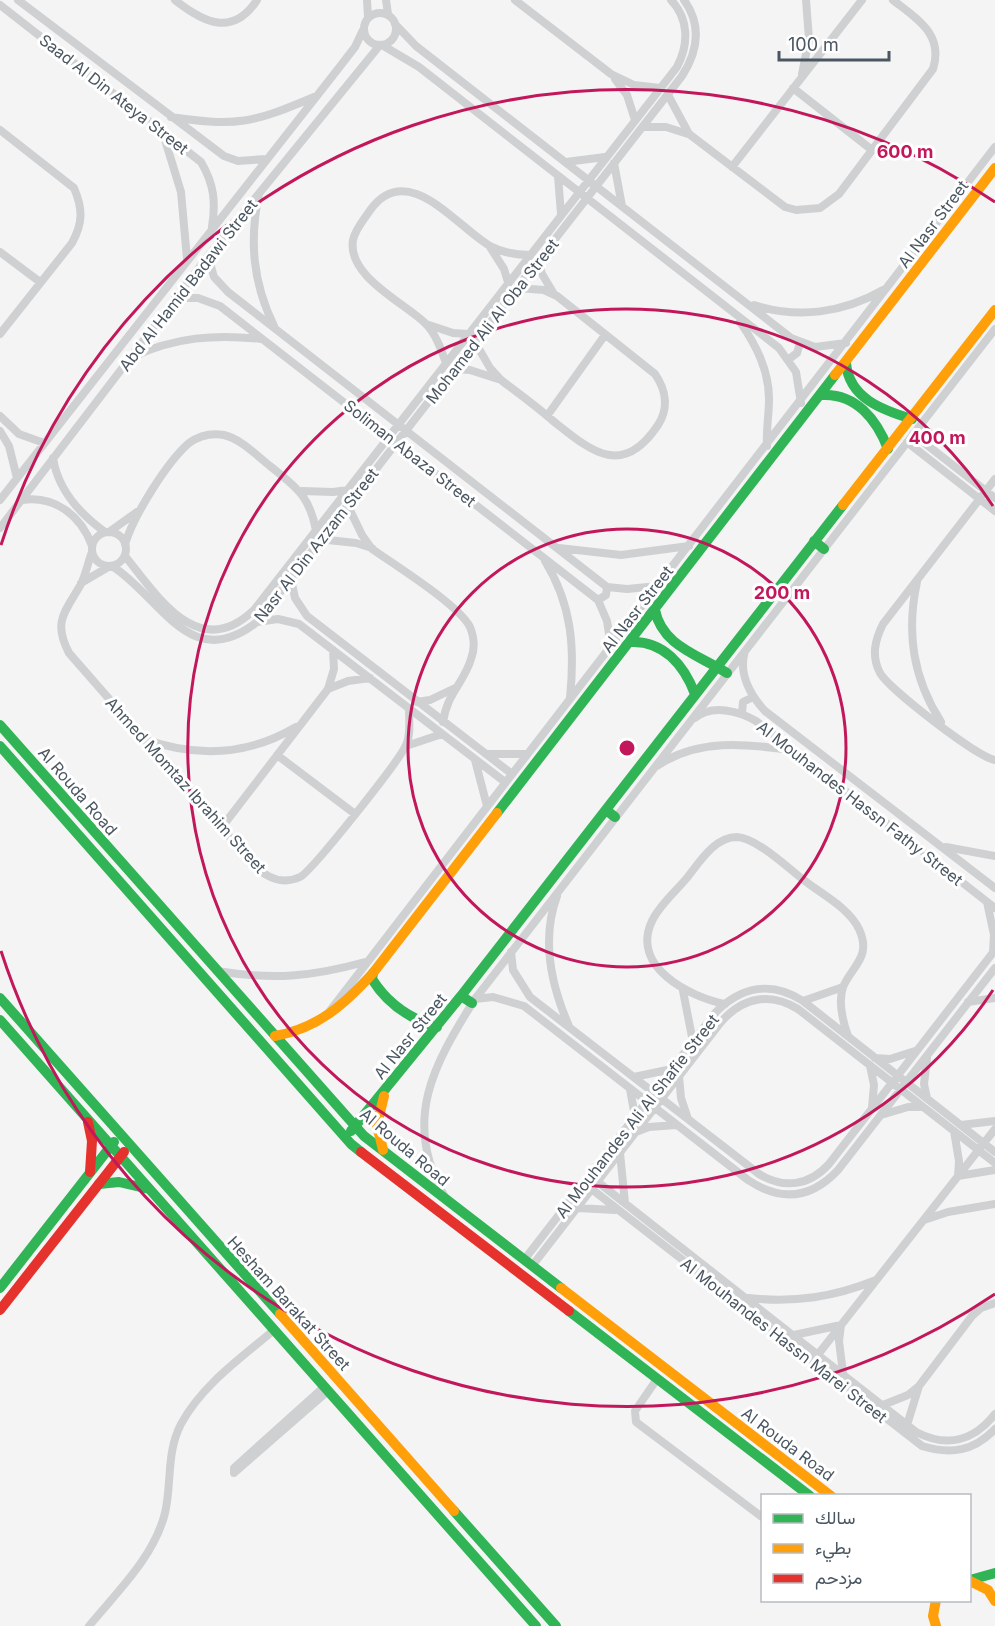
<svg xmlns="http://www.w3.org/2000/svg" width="995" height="1626" font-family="Inter,Vazirmatn,sans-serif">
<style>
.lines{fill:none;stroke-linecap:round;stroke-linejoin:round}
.street{stroke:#ced0d2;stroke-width:8}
.fast{stroke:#30b455;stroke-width:10}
.slow{stroke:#ff9f0a;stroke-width:10}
.jam{stroke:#e5322d;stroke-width:10}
.ring{fill:none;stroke:#c2185b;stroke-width:3}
.labels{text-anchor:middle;stroke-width:6;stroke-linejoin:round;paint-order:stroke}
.street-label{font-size:16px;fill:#4a5661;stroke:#fff}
.centre{fill:#c2185b;stroke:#fff;stroke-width:3}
.ring-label{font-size:18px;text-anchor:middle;font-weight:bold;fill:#c2185b;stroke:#fff;stroke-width:6;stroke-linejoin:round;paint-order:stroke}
</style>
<rect width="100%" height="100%" fill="#f4f4f4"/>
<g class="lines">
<path class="street" d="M18 0 224 156 238 161 266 159
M175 0C204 23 233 37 257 0
M367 0 368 17
M386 0 388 14
M515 0 611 74 634 85 660 88
M0 5 201 162C214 184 216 202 212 227
M364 29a16 16 0 1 1 32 0a16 16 0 1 1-32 0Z
M395 24 416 46 791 338 815 347 846 343
M382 45 419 67 779 348 796 372 801 403
M802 74 809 39 806 0
M615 79 627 95 635 120
M793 88 872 150
M668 95 689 134 785 207 796 210 820 208 839 194 933 69C944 34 917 19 893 0
M171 117C237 127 253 123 314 97
M643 127H666L688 134
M0 130 74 188C83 209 83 223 72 243L0 334
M162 130 181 192 187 259
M566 162 605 157
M614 163 622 206
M732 167 862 0
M558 176 561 214
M259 194C249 241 253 283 274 326
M490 247 504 269 508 282
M0 252 40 282
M208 256 214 277 228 292 607 587 627 589 658 586
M538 262 542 274 554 294
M175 298H198L220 306 598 600 607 621 611 646
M754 305C798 319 843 313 883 290
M740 322C756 345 769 370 769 399 769 415 766 430 767 446
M426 324 453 333 468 334
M475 342 490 368 501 380C518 393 536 406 552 420 591 451 622 479 658 425 669 408 666 390 655 374L557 296 544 290 517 288
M133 357C174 337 216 334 261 339
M789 359 797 353 800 343
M446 363C441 349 436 334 425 323 403 302 347 276 353 240 355 229 365 218 371 209 408 159 458 228 490 246 503 253 516 255 530 255
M454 369 470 370 498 379
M0 416 19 434 44 443
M547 416 605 335
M0 431 9 446 17 478
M913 434 995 498
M907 442 995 511
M53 458C58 490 80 514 105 532
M995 479 883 624C875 640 871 656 880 673 890 690 977 757 995 760
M302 491 333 492 348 490
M0 500 338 69 355 47 363 30
M22 500C54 495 81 515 92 546
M348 506 362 535 372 549C395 565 459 605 470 627 474 637 475 649 471 659 464 683 447 693 443 722
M0 528 208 256 380 45
M92 549a17 17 0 1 1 34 0a17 17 0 1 1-34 0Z
M109 532 137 512
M318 539 356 543 372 548
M125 544C134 515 167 462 189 443 199 436 212 433 224 435 241 439 256 455 270 466 296 487 310 496 316 531
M559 548 621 555 689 546
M92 552C88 562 86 574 81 584 66 611 52 621 69 653L255 866C267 878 283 885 300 877 312 871 400 760 406 745 411 735 409 720 409 709
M125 556C158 597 199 663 254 610L677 67C689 44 689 19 671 0
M545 561C572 605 575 648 570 698
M112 566C161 597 190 675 257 622L682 76C698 51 702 25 684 0
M291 579 295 598 307 616 512 774
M917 582C906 633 913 678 941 722
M81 583 110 566
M598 600 606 595 607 587
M257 622 278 619 299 624 505 782
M745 651C738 673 750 695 765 711L995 888
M328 689 348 681 370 678
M417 702 430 700 453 689
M742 714 743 702 753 697
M695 718C712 704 739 711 756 721L995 908
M144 739C197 758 247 756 296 727
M406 746 442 734
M486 754H527
M277 755 355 814
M475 760 487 806
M657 766C698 738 746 744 792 750
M222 827 328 689 334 669 333 650
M946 847 995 856
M557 896C541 939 551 985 569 1026
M987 902 994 935 993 952
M511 952 513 970 530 997 759 1174C784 1189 809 1186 829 1164L995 950
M217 971C273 980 311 977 365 962
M683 991 693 1042
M475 999 493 997 524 1006 748 1180C781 1202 811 1199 838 1170L995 968
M803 1001 843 987
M968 1002 995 998
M725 1004C690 997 630 967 652 921 659 906 675 892 686 879 699 863 714 837 737 837 757 838 789 869 805 881 823 895 849 908 859 929 872 957 852 966 843 987 838 1002 843 1022 848 1036
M329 1012 995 147
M875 1058 890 1059 915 1051
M927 1058 924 1084 927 1098
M870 1066 874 1085 872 1107
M679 1076 681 1098 688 1119
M634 1077 672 1069
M630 1089 635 1117
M881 1115 908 1107H923
M961 1125 995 1121
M954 1131 959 1161 958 1176 995 1170
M636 1132 649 1127 676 1125
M620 1153 625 1203
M594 1179 916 1432C947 1448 974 1441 995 1414
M589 1187 922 1446C951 1455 974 1451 995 1429
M445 1197C401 1121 434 1064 475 999L995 329
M577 1208 615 1210
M924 1220 948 1212 995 1204
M524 1260 716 1012C742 986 772 981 803 1001L995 1152
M532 1266 721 1022C743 997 770 992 798 1009L995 1163
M749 1298C795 1303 834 1297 876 1280
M794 1335 841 1325 839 1341 843 1373
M816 1357 995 1129
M657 1379 635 1411 636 1422 762 1517
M324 1387 234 1468V1473L328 1391
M883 1405 908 1395 919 1386 972 1316 981 1308 995 1303
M907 1425 919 1386
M89 1626C117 1592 154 1557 165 1513 172 1483 166 1453 181 1424 202 1385 241 1358 274 1330"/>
<path class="fast" d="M846 363C849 398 882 410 912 419
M822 395C856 393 877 420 888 449
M814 541 824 549
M655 610C662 646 699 655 727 673
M630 642C663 640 684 665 695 694
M0 725 364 1136 561 1288
M0 746 351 1144 361 1152
M606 810 615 817
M497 813 835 375
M373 973 372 979C387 1003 410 1019 437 1027
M461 996 472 1003
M0 998 280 1314
M0 1020 536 1626
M351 1131 461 996 843 505
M99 1184 119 1182 149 1189
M0 1288 114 1142
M569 1311 810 1496
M454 1511 556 1626
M970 1580 995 1573"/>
<path class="slow" d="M835 375 995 168
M843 505 995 310
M275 1036C317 1029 345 1004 373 973L497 813
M383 1150 377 1125 384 1096
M561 1288 831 1496
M280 1314 454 1511
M970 1581 988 1590 995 1601
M936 1600 933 1616 936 1626"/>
<path class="jam" d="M88 1122 92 1141 90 1172
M361 1152 569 1311
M0 1310 124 1152"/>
</g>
<g class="ring">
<circle cx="627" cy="748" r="219"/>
<path d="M993 990A439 439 0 1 1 993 506"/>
<path d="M995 1294A658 658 0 0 1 1 951M1 545A658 658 0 0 1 995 202"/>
</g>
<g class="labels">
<g class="street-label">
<text transform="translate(114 94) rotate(38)" y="6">Saad Al Din Ateya Street</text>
<text transform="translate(933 224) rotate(-53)" y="6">Al Nasr Street</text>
<text transform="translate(188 285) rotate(-52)" y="6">Abd Al Hamid Badawi Street</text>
<text transform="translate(492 321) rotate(-52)" y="6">Mohamed Ali Al Oba Street</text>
<text transform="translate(410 453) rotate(38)" y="6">Soliman Abaza Street</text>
<text transform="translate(316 545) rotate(-52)" y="6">Nasr Al Din Azzam Street</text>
<text transform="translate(637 609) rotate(-52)" y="6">Al Nasr Street</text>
<text transform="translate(186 785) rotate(48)" y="6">Ahmed Momtaz Ibrahim Street</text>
<text transform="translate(78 791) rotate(49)" y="6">Al Rouda Road</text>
<text transform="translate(860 803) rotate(38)" y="6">Al Mouhandes Hassn Fathy Street</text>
<text transform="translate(410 1036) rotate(-51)" y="6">Al Nasr Street</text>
<text transform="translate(637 1116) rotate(-52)" y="6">Al Mouhandes Ali Al Shafie Street</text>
<text transform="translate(405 1147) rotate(40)" y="6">Al Rouda Road</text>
<text transform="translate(289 1303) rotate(48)" y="6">Hesham Barakat Street</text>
<text transform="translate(784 1340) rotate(38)" y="6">Al Mouhandes Hassn Marei Street</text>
<text transform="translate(788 1444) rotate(37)" y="6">Al Rouda Road</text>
</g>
</g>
<circle cx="627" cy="748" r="9" class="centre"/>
<g class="ring-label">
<text x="905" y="158">600 m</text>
<text x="937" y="444">400 m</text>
<text x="782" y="599">200 m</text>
</g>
<rect x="761" y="1494" width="210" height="108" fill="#ffffff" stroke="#b7bbc0" stroke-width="1.5"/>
<rect x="773" y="1514" width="30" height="9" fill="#30b455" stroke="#b7bbc0" stroke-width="1.5"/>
<text x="815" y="1524" font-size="18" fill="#4a5661">سالك</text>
<rect x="773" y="1544" width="30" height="9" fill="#ff9f0a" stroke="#b7bbc0" stroke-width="1.5"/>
<text x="815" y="1554" font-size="18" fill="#4a5661">بطيء</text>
<rect x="773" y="1574" width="30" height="9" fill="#e5322d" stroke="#b7bbc0" stroke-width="1.5"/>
<text x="815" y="1584" font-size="18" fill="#4a5661">مزدحم</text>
<path d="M779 51v9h110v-9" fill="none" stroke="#4a5661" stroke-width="3"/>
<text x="788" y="51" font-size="18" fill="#4a5661" stroke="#ffffff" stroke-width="4.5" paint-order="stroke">100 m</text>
</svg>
